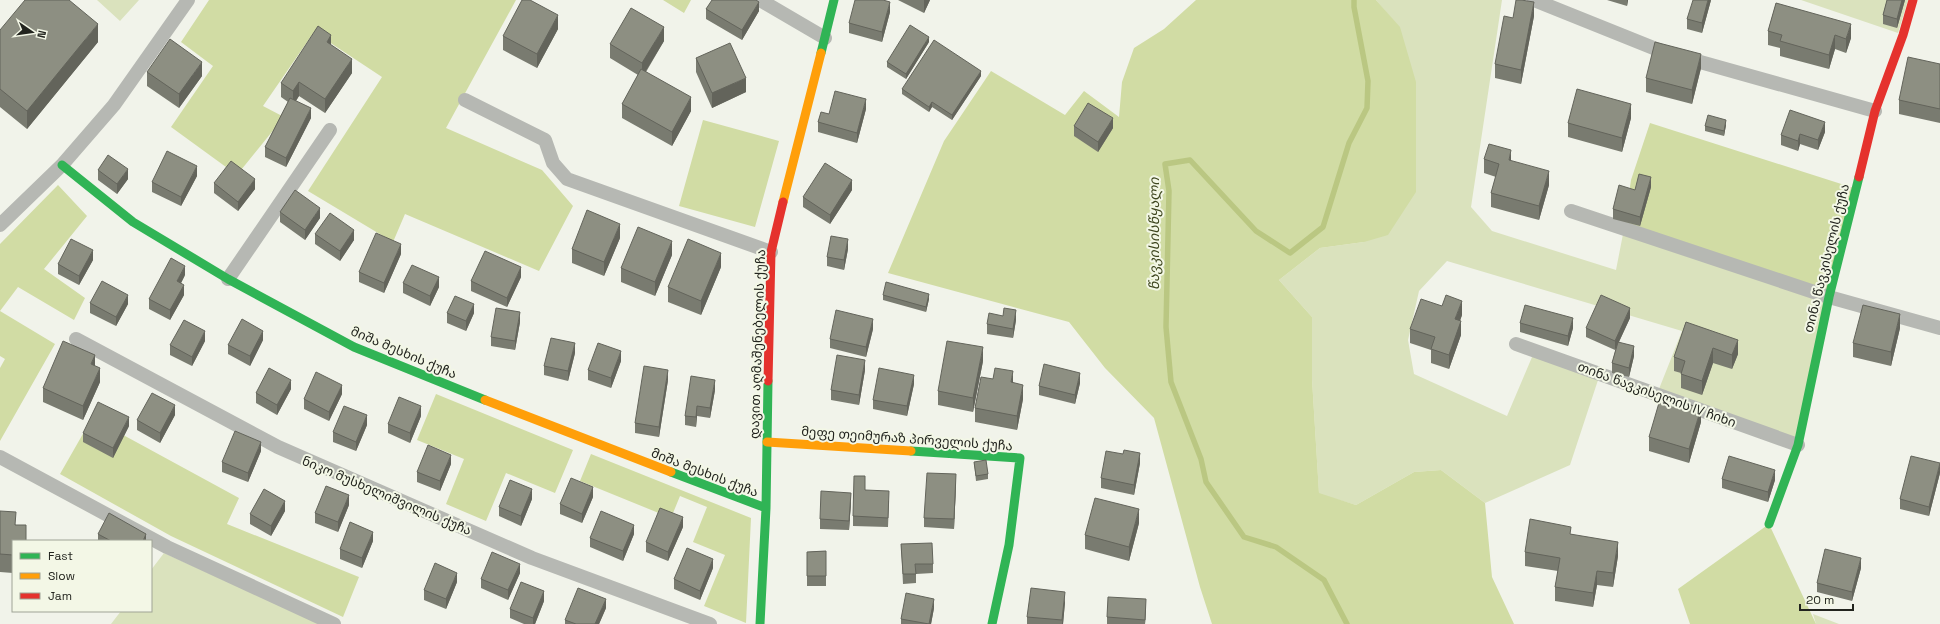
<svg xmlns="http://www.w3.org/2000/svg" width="1940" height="624" font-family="'Space Grotesk','Noto Sans Georgian',sans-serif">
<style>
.green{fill:#dae2bd}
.forest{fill:#d1dca4}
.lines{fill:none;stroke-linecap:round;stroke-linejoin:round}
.stream{stroke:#bac782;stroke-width:5.5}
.street{stroke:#b6b8b3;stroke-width:14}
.fast{stroke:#30b455;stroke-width:9}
.slow{stroke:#ff9f0a;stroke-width:9}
.jam{stroke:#e5322d;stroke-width:9}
.wall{fill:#797b70}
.shaded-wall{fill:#63645b}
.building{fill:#8d8f82;stroke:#63645b}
.labels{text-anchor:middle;stroke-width:4;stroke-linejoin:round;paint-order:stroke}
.street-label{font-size:13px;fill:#22241e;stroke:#f3f7e6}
.water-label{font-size:14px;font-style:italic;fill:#3e461f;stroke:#f3f7e6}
</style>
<rect width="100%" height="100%" fill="#f1f3ea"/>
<path class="green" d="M97 0H139L120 21Z
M1376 0H1502L1471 207 1492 231 1616 270 1624 229 1829 297 1798 445 1657 394 1682 331 1447 261 1419 291 1408 340 1414 374 1507 416 1535 350 1600 374 1570 465 1485 503 1441 470 1414 472 1356 505 1319 494 1312 379V317L1279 280 1320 248 1364 242 1399 27Z
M1801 0H1908L1898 33Z
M164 553 321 624H111L121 611H151V570Z
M1813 614 1839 624H1816Z"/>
<path class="forest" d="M209 0H516L446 128 542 170 573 206 539 271 405 214 393 242 308 191 382 77 314 32 263 106 284 117 237 175 171 127 213 66 181 42Z
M663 0H691L684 13Z
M1196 0H1376L1400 27 1416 82V192L1388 235 1364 242 1320 248 1279 280 1312 317V379L1319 493 1356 505 1414 472 1441 470 1485 503 1492 577 1514 624H1212L1200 587 1154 418 1105 368 1069 322 888 273 944 141 991 71 1065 115 1084 91 1119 117 1122 82 1134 48 1164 29Z
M703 120 779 141 755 227 679 206Z
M1650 123 1857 189 1829 297 1624 229 1631 180Z
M58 185 87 216 44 269 85 298 74 320 18 287 0 311 55 344 0 441V368L5 359 0 356V244Z
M436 394 573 450 555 493 506 473 486 521 446 504 464 459 417 440Z
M92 418 239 498 227 524 359 577 343 617 171 536 60 474Z
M591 454 751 518 746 623 704 606 725 555 693 542 707 507 680 496 671 518 580 481Z
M1769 524 1816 624H1690L1678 589Z"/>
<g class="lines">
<path class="stream" d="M1347 624 1324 580 1276 547 1244 537 1206 482 1201 459 1171 382 1166 327 1169 191 1165 164 1190 160 1256 231 1290 253 1323 227 1349 143 1367 108 1368 81 1354 7V0"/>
<path class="street" d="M760 0 825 38
M1534 0 1661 51 1875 111
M465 100 545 140 553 163 567 179 771 252
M1571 211 1829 297 1940 328
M0 225 62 165 114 105 188 0
M228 279 330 130
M76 339 278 447 532 558 710 624
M1516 344 1798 445
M0 457 167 547 334 624"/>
<path class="fast" d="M821 53 834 0
M62 165 133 222 228 279 354 347 485 400
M911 451 1020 458 1009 545 992 624
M671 472 766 508
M1769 524 1798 445 1829 297 1859 177
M760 624 766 508 768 381"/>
<path class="slow" d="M783 202 821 53
M485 400 671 472
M767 442 911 451"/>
<path class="jam" d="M1859 177 1875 111 1903 35 1913 0
M768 381 771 252 783 202"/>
</g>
<path class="wall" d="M898 0H930L924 13Z
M1607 0H1628L1627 6Z
M1711 0 1702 33 1687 29V19Z
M1887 0H1905L1897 28 1883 24V15Z
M1776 3 1851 38 1846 53 1835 49 1829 69 1780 56V48L1768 45V31Z
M706 9 759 11 742 40 706 19Z
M890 12 882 42 849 33V23Z
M1534 16 1521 84 1495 78V64L1513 18Z
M558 29 537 68 503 50V36Z
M0 30 98 42 27 129 0 107Z
M664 41 646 72 691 111 672 146 622 118V104L638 75 610 58V44Z
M929 42 906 79 887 67V62Z
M331 45 352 73 325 113 299 96 296 101 311 118 286 167 265 157V147L288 102 281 97V83Z
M696 58 746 92 712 108 696 72Z
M1940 64V123L1899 114V100Z
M1701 68 1692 104 1646 92V78Z
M147 72 202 76 179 108 147 86Z
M981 76 952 120 932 107 929 112 902 94V89Z
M866 109 857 143 818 132V122L829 114Z
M1631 118 1622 152 1568 137V123Z
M1726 125 1724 136 1705 131V126Z
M1074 126 1113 128 1098 152 1074 136Z
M1825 132 1818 150 1800 144 1798 151 1781 145V135Z
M1484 159 1511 161 1549 185 1539 220 1491 207V193L1496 177 1484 173Z
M98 170 128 179 117 194 98 180Z
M197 176 181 206 152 192V182Z
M214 183 255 189 238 211 214 193Z
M1651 187 1640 226 1613 219V209L1635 190Z
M852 190 830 224 803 207V197Z
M280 212 320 218 305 240 280 222Z
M315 234 354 240 340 261 315 244Z
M620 238 604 276 572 263V249Z
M848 249 844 270 827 266V257Z
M401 254 384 293 359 282V272Z
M672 255 655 296 621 282V268Z
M93 260 79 285 58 274V264Z
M721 267 701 315 668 302V287Z
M185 275 181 283 184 295 170 320 149 309V299Z
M521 277 507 307 471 291V281Z
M403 283 439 287 430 306 403 293Z
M883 295 929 299 926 312 883 300Z
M90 303 128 304 116 326 90 313Z
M447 313H474L466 331 447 323Z
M1462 315 1460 321 1461 335 1449 369 1431 363V350L1410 343V329Z
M1630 318 1619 342 1634 356 1629 377 1612 373V363L1616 348 1615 350 1586 337V328Z
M1016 320 1013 338 987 334V324Z
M520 322 515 350 491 346V337Z
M1686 322 1738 354 1732 369 1713 363 1702 395 1681 388V373L1674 371V357Z
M1520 323 1573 328 1568 346 1520 332Z
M1900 328 1891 366 1853 357V343Z
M873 329 866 357 830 348V339Z
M263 340 250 366 228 354V345Z
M205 341 192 366 170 355V345Z
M575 353 568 381 544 375V366Z
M621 361 611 388 588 380V370Z
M983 361 973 412 938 405V391Z
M865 370 859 405 831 400V390Z
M668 380 659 437 635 433V423Z
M100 382 83 420 43 402V388Z
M1013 383 1023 399 1017 430 975 422V408Z
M1080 383 1075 404 1039 395V386Z
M914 384 907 416 873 409V400Z
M291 389 277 415 256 403V393Z
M715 390 710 418 697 416 696 427 685 425V416Z
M342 394 329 421 304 409V399Z
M175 415 160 443 137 430V420Z
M421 416 410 443 388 433V424Z
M1701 422 1689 463 1649 451V437Z
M367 425 356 451 333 442V432Z
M129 426 113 458 83 442V433Z
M261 451 248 482 222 472V462Z
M974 462 988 474V479L976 481Z
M1140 463 1134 495 1101 488V478Z
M451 464 440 491 417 482V472Z
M1940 473 1929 516 1900 509V499Z
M1722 479 1775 480 1768 502 1722 488Z
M956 484 954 529 924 527V518Z
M865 490 889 501 888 527 853 526V516Z
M593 497 582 523 560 514V504Z
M532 499 521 526 499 516V507Z
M851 502 849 530 820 529V519Z
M349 505 338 532 315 523V513Z
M0 511 16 525 26 541H13V573L0 572Z
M285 511 271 536 250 524V514Z
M1139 523 1129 561 1085 549V535Z
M683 527 668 561 646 552V542Z
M98 534 146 541H98Z
M634 534 623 561 590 547V538Z
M1571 534 1618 556 1613 587 1597 585 1593 607 1555 601V587L1558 571 1525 566V552Z
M373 541 362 568 340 559V549Z
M901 544 933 564V573L916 574V583L903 584Z
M826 551V586H807V552Z
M713 568 700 600 674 589V579Z
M1861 568 1852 601 1817 592V583Z
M520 573 508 600 481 588V579Z
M457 582 446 609 424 600V590Z
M544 601 535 624H524L510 618V609Z
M1065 602 1063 624H1027V617Z
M606 608 599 624H565V620Z
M934 608 931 624H901V619Z
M1146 609 1145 624H1107V617Z"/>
<path class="shaded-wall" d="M924 0H930L924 13Z
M1627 0H1628L1627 6Z
M1708 0H1711L1702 33V23Z
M1902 0H1905L1897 28V19Z
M759 2V11L742 40V30Z
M890 2V12L882 42V32Z
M1534 2V16L1521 84V70Z
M558 15V29L537 68V54Z
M98 24V42L27 129V111Z
M1851 24V38L1846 53V39Z
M664 27V41L642 77V63Z
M331 35V50L327 42Z
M1835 35V49L1829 69V55Z
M929 37V42L906 79V74Z
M1701 54V68L1692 104V90Z
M352 59V73L325 113V99Z
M202 62V76L179 108V94Z
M981 71V76L952 120V115Z
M746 78V92L712 108V93Z
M299 82V96L293 105V91Z
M691 97V111L672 146V132Z
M866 99V109L857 143V133Z
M932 102V107L929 112V107Z
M1631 104V118L1622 152V138Z
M311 108V118L286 167V158Z
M1113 118V128L1098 152V142Z
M1726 120V125L1724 136V131Z
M1825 122V132L1818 150V140Z
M1800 134V144L1798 151V141Z
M1511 150V164L1509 160Z
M197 166V176L181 206V197Z
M128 169V179L117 194V184Z
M1549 171V185L1539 220V206Z
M1651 177V187L1640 226V217Z
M255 179V189L238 211V202Z
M852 180V190L830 224V215Z
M320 208V218L305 240V230Z
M620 224V238L604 276V262Z
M354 230V240L340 261V251Z
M848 239V249L844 270V260Z
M672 241V255L655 296V282Z
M401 244V254L384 293V283Z
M93 250V260L79 285V276Z
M721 253V267L701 315V301Z
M185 266V275L177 291V281Z
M521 267V277L507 307V298Z
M439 277V287L430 306V296Z
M184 285V295L170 320V310Z
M929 294V299L926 312V307Z
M128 295V304L116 326V317Z
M1462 301V315L1455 334V319Z
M474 304V313L466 331V321Z
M1630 308V318L1615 350V341Z
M1016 310V320L1013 338V329Z
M520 312V322L515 350V341Z
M1900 314V328L1891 366V352Z
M1573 318V328L1568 346V336Z
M873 319V329L866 357V347Z
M1461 321V335L1449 369V355Z
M205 331V341L192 366V357Z
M263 331V340L250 366V356Z
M1738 340V354L1732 369V355Z
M575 343V353L568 381V371Z
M1634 346V356L1629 377V368Z
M983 347V361L973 412V398Z
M1713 348V363L1702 395V381Z
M621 351V361L611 388V378Z
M95 355V369L91 364Z
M865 360V370L859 405V395Z
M100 368V382L83 420V406Z
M668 370V380L659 437V427Z
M1013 371V385L1011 382Z
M1080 373V383L1075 404V395Z
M914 375V384L907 416V406Z
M291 380V389L277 415V405Z
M715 380V390L710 418V408Z
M342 385V394L329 421V412Z
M1023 385V399L1017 430V416Z
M175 405V415L160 443V433Z
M421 406V416L410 443V433Z
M697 406V416L696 427V417Z
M1701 408V422L1689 463V449Z
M367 415V425L356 451V442Z
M129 417V426L113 458V448Z
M261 442V451L248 482V473Z
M1140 453V463L1134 495V485Z
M451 455V464L440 491V481Z
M1940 463V473L1929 516V507Z
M1775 470V480L1768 502V492Z
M956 474V484L954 529V519Z
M593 487V497L582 523V514Z
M532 489V499L521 526V516Z
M851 493V502L849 530V521Z
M349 495V505L338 532V522Z
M285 501V511L271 536V526Z
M1139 509V523L1129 561V547Z
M683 517V527L668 561V552Z
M634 525V534L623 561V551Z
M373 532V541L362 568V558Z
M146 534V541H143Z
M1618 542V556L1613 587V573Z
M1861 558V568L1852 601V592Z
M713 559V568L700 600V591Z
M520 564V573L508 600V590Z
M1597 571V585L1593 607V593Z
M457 573V582L446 609V599Z
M544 591V601L535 624H533V618Z
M1065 592V602L1063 624H1062Z
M606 599V608L599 624H595Z
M934 599V608L931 624H929Z
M1146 599V609L1145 624V620Z"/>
<path class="building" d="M25 0H69L98 24 27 111 0 89V30Z
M522 0H530L558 15 537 54 503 36Z
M712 0H756L759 2 742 30 706 9Z
M855 0H883L890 2 882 32 849 23Z
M1516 0H1521L1534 2 1521 70 1495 64 1504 16 1513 18Z
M1693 0H1708L1702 23 1687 19Z
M1887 0H1902L1897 19 1883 15Z
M1776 3 1851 24 1846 39 1835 35 1829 55 1780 41 1782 35 1768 31Z
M631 8 664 27 642 63 610 44Z
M910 25 929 37 906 74 887 62Z
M318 26 331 35 327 42 352 59 325 99 299 82 293 91 281 83Z
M170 39 202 62 179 94 147 72Z
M934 40 981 71 952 115 932 102 929 107 902 89Z
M1655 42 1701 54 1692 90 1646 78Z
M730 43 746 78 712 93 696 58Z
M1908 57 1940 64V109L1899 100Z
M641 69 691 97 672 132 622 104Z
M1577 89 1631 104 1622 138 1568 123Z
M835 91 866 99 857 133 818 122 821 112 829 114Z
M290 98 311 108 286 158 265 147Z
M1088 103 1113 118 1098 142 1074 126Z
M1790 110 1825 122 1818 140 1800 134 1798 141 1781 135Z
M1708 115 1726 120 1724 131 1705 126Z
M1489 144 1511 150 1509 160 1549 171 1539 206 1491 193 1499 164 1484 159Z
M167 151 197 166 181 197 152 182Z
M108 155 128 169 117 184 98 170Z
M231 161 255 179 238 202 214 183Z
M825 163 852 180 830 215 803 197Z
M1639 174 1651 177 1640 217 1613 209 1619 185 1635 190Z
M295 190 320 208 305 230 280 212Z
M587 210 620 224 604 262 572 249Z
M330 213 354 230 340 251 315 234Z
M638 227 672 241 655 282 621 268Z
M376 233 401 244 384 283 359 272Z
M831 236 848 239 844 260 827 257Z
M71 239 93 250 79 276 58 264Z
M688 239 721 253 701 301 668 287Z
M485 251 521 267 507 298 471 281Z
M171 258 185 266 177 281 184 285 170 310 149 299Z
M412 265 439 277 430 296 403 283Z
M102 281 128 295 116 317 90 303Z
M886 282 929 294 926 307 883 295Z
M1446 295 1462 301 1455 319 1461 321 1449 355 1431 349 1435 337 1410 329 1421 299 1442 306Z
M1601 295 1630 308 1615 341 1586 328Z
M455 296 474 304 466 321 447 313Z
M1525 305 1573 318 1568 336 1520 323Z
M1863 305 1900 314 1891 352 1853 343Z
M496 308 520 312 515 341 491 337Z
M1004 308 1016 310 1013 329 987 324 989 313 1003 316Z
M836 310 873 319 866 347 830 339Z
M242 319 263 331 250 356 228 345Z
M184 320 205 331 192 357 170 345Z
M1686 322 1738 340 1732 355 1713 348 1702 381 1681 374 1685 361 1674 357Z
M551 338 575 343 568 371 544 366Z
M63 341 95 355 91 364 100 368 83 406 43 388Z
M947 341 983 347 973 398 938 391Z
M1618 342 1634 346 1629 368 1612 363Z
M598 343 621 351 611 378 588 370Z
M837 355 865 360 859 395 831 390Z
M1044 364 1080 373 1075 395 1039 386Z
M644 366 668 370 659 427 635 423Z
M269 368 291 380 277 405 256 393Z
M879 368 914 375 907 406 873 400Z
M995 368 1013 371 1011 382 1023 385 1017 416 975 408 981 377 993 379Z
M316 372 342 385 329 412 304 399Z
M691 376 715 380 710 408 697 406 696 417 685 416Z
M152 393 175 405 160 433 137 420Z
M1661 396 1701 408 1689 449 1649 437Z
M399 397 421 406 410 433 388 424Z
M98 402 129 417 113 448 83 433Z
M344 406 367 415 356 442 333 432Z
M235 431 261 442 248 473 222 462Z
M428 445 451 455 440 481 417 472Z
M1124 450 1140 453 1134 485 1101 478 1106 451 1123 454Z
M1729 456 1775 470 1768 492 1722 479Z
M1911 456 1940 463 1929 507 1900 499Z
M986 460 988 474 976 476 974 462Z
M927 473 956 474 954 519 924 518Z
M854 476H865V490L889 491 888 518 853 516Z
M571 478 593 487 582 514 560 504Z
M510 480 532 489 521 516 499 507Z
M326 486 349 495 338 522 315 513Z
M264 489 285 501 271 526 250 514Z
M821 491 851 493 849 521 820 519Z
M1095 498 1139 509 1129 547 1085 535Z
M660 508 683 517 668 552 646 542Z
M0 511 16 512 15 525H26V541H13V555L0 554Z
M601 511 634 525 623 551 590 538Z
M109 513 146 534 143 541H111L98 534Z
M1530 519 1571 527 1570 534 1618 542 1613 573 1597 571 1593 593 1555 587 1560 558 1525 552Z
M350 522 373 532 362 558 340 549Z
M932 543 933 564H915L916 574H903L901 544Z
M687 548 713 559 700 591 674 579Z
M1825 549 1861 558 1852 592 1817 583Z
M826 551V576H807V552Z
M492 552 520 564 508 590 481 579Z
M435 563 457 573 446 599 424 590Z
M521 582 544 591 533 618 510 609Z
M578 588 606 599 595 624H576L565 620Z
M1031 588 1065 592 1062 620 1027 617Z
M906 593 934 599 929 624 901 619Z
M1108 597 1146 599 1145 620 1107 617Z"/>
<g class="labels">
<g class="street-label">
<text transform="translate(1826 258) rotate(-76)" y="5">თინა წავკისელის ქუჩა</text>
<text transform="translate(757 344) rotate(-88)" y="5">დავით აღმაშენებელის ქუჩა</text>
<text transform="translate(404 352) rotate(23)" y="5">მიშა მესხის ქუჩა</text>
<text transform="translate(1657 394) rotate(20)" y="5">თინა წავკისელის IV ჩიხი</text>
<text transform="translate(907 438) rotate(4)" y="5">მეფე თეიმურაზ პირველის ქუჩა</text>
<text transform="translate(705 472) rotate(21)" y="5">მიშა მესხის ქუჩა</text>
<text transform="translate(387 495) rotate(23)" y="5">ნიკო მუსხელიშვილის ქუჩა</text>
</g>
<g class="water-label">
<text transform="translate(1154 234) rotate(-90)" y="5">წავკისისწყალი</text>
</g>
</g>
<rect x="12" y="540" width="140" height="72" fill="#f3f7e6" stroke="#9fa396"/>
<rect x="20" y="553" width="20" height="6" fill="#30b455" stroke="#9fa396"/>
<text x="48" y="560" font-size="12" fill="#22241e">Fast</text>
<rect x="20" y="573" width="20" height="6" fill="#ff9f0a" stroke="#9fa396"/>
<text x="48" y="580" font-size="12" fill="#22241e">Slow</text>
<rect x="20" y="593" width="20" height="6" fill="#e5322d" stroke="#9fa396"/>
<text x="48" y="600" font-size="12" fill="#22241e">Jam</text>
<g transform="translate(32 32) rotate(103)" stroke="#f3f7e6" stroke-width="3" paint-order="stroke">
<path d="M0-3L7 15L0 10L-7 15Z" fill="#22241e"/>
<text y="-6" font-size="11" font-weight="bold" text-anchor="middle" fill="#22241e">N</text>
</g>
<path d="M1800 604v6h53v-6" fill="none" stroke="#22241e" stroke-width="2"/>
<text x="1806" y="604" font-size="12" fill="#22241e" stroke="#f3f7e6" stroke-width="3" paint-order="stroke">20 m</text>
</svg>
